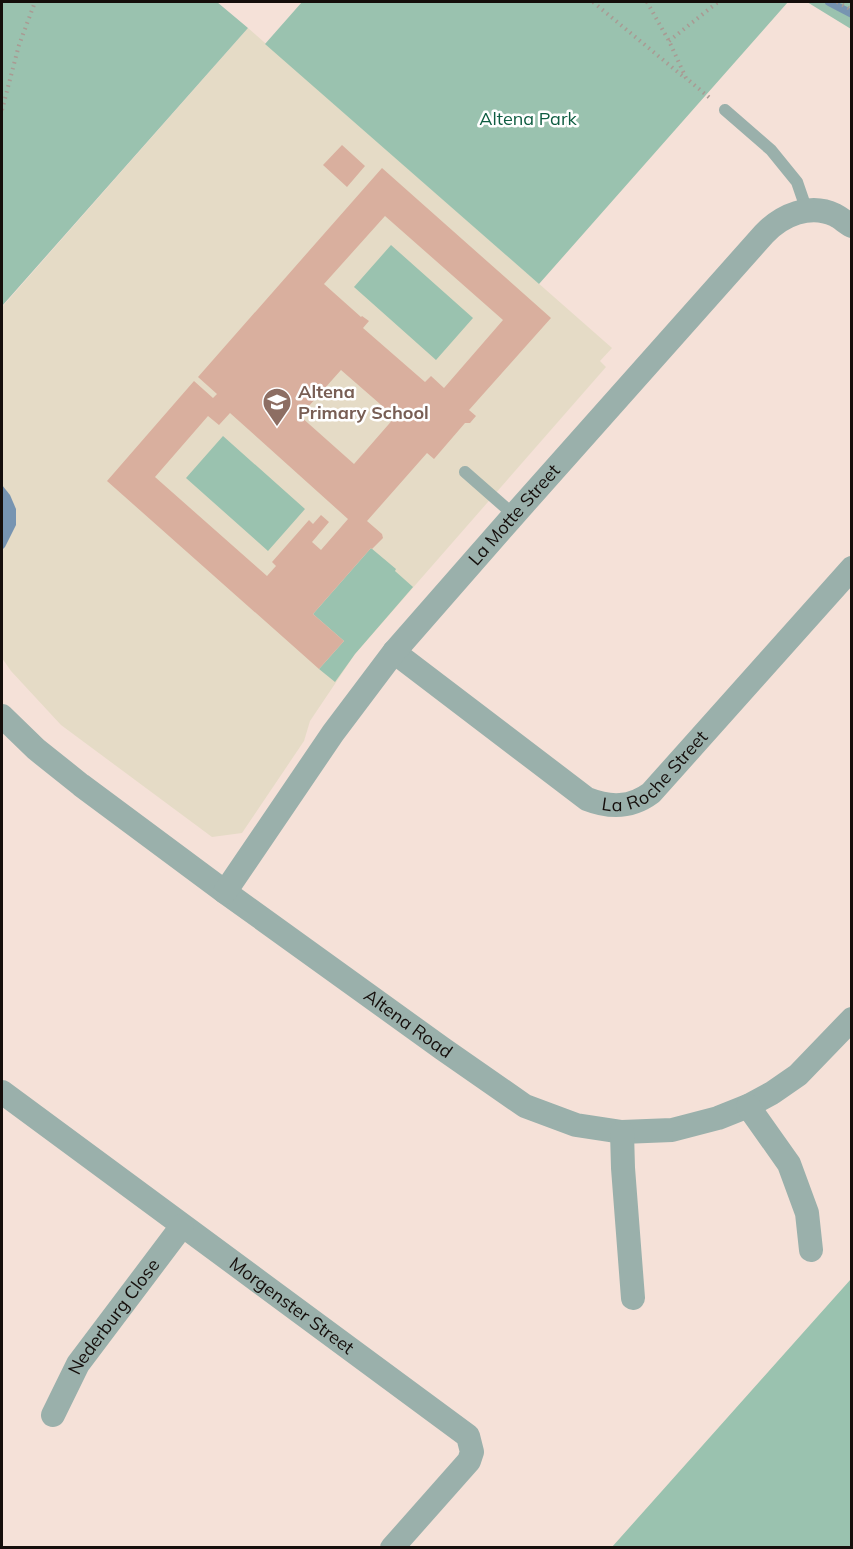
<svg xmlns="http://www.w3.org/2000/svg" width="853" height="1549" font-family="Mulish,sans-serif">
<style>
.education{fill:#e5dbc6}
.green{fill:#9ac2af}
.water{fill:#7794b1}
.lines{fill:none;stroke-linecap:round;stroke-linejoin:round}
.stream{stroke:#7794b1;stroke-width:8}
.building{fill:#d9af9e;fill-rule:evenodd}
.path{stroke:#a99a93;stroke-width:4;stroke-dasharray:1.5 4.5;stroke-linecap:butt}
.service{stroke:#9ab0ab;stroke-width:12}
.minor{stroke:#9ab0ab;stroke-width:24}
.labels{text-anchor:middle;stroke-width:5;stroke-linejoin:round;paint-order:stroke}
.park-label{font-size:18px;fill:#0f5d42;stroke:#fff}
.education-label{font-size:18px;font-weight:bold;fill:#785e54;stroke:#fff;text-anchor:start}
.street-label{font-size:18px;fill:#150e0b;stroke:#fff}
</style>
<rect width="100%" height="100%" fill="#f5e1d8"/>
<path class="education" d="M248 28 612 348 600 361 606 367 355 654 310 721 304 741 242 833 212 837 61 725 11 671 2 658V307Z"/>
<path class="green" d="M2 2H217L248 28 2 306Z
M302 2H788L539 284 265 44Z
M807 2H851V29Z
M391 245 473 318 436 360 354 287Z
M223 436 305 509 268 551 186 478Z
M371 548 396 569 395 571 413 587 355 654 335 682 319 669 344 641 313 614Z
M851 1279V1547H612Z"/>
<path class="water" d="M2 485 10 495 16 509V525L5 547 2 550Z"/>
<g class="lines">
<path class="stream" d="M829 2 852 14"/>
</g>
<path class="building" d="M342 145 365 166 347 187 323 165Z
M382 168 551 318 469 410 476 416 470 423H465L434 459 427 453 367 521 382 534 383 538 372 549 371 548 313 614 344 641 319 669 107 481 194 381 213 398 217 394 198 377ZM385 216 503 320 444 388 431 376 425 382 363 328 369 321 362 316 361 317 324 284ZM341 370 395 417 354 464 300 416ZM230 413 348 519 321 550 312 542 329 522 321 515 313 524 309 520 272 562 276 566 267 576 155 477 208 416 219 425Z"/>
<g class="lines">
<path class="path" d="M593 2 685 78
M647 2 669 41 686 78 711 99
M837 2 852 10
M669 41 718 2
M2 110 19 45 35 2"/>
<path class="service" d="M725 110 771 150 797 182 807 211
M465 472 514 515"/>
<g class="minor">
<path id="s1" d="M394 652 587 799C610 808 631 808 651 793L852 568"/>
<path id="s2" d="M2 716 36 749 81 785 225 892 443 1049 525 1106 576 1125 622 1132 672 1130 718 1118 748 1106 772 1093 798 1075 852 1019"/>
<path id="s3" d="M225 892 333 733 394 652 514 515 764 234C782 215 810 203 835 215 841 218 846 223 852 226"/>
<path id="s4" d="M2 1092 468 1436 472 1452 469 1461 392 1548"/>
<path d="M748 1106 789 1164 807 1213 811 1250"/>
<path d="M622 1132 623 1168 633 1298"/>
<path id="s5" d="M53 1415 78 1364 182 1226"/>
</g>
</g>
<defs>
<g id="school-pin" transform="scale(1.5)"><path d="M0 17L-7.5 6A9.5 9.5 0 1 1 7.5 6Z" fill="#8d6e63" stroke="#fff"/><path d="M0-5L7-2L0 1L-7-2ZM-4 1L0 2.5L4 1V4Q0 6-4 4Z" fill="#fff"/></g>
</defs>
<g fill-rule="evenodd">
<use href="#school-pin" x="277" y="402"/>
</g>
<g class="labels">
<g class="park-label">
<text x="528" y="125">Altena Park</text>
</g>
<g class="education-label">
<text x="298" y="398">Altena<tspan x="298" dy="21">Primary School</tspan></text>
</g>
<g class="street-label">
<text dy="6" stroke="none"><textPath href="#s3" startOffset="476">La Motte Street</textPath></text>
<text dy="6" stroke="none"><textPath href="#s1" startOffset="324">La Roche Street</textPath></text>
<text dy="6" stroke="none"><textPath href="#s2" startOffset="510">Altena Road</textPath></text>
<text dy="6" stroke="none"><textPath href="#s4" startOffset="360">Morgenster Street</textPath></text>
<text dy="6" stroke="none"><textPath href="#s5" startOffset="116">Nederburg Close</textPath></text>
</g>
</g>
<rect width="853" height="1549" fill="none" stroke="#150e0b" stroke-width="6"/>
</svg>
